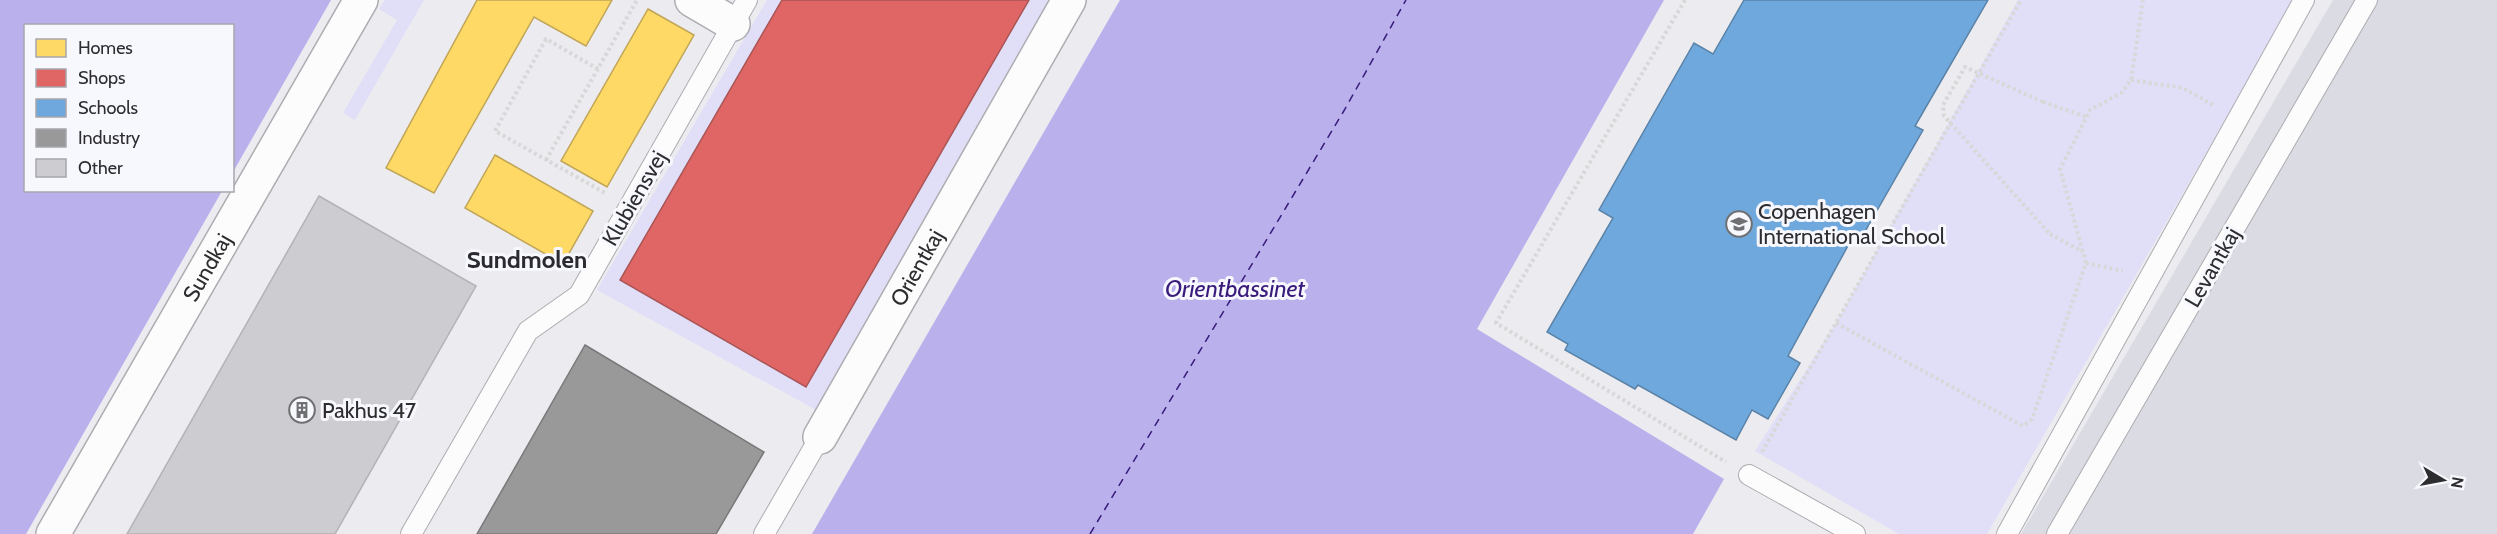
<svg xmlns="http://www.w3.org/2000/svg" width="2497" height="534" font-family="Cabin,sans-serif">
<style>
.built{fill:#dbdbe4}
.green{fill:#e1def8}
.water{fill:#b9b0ec}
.homes{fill:#ffd966;stroke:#c0a556;stroke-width:1.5}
.shops{fill:#e06666;stroke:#aa5556;stroke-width:1.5}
.schools{fill:#6fa8dc;stroke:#5b83a8;stroke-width:1.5}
.industry{fill:#999;stroke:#79797a;stroke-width:1.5}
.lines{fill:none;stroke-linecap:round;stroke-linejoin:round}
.ferry{stroke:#391b7b;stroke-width:1.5;stroke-dasharray:8 6;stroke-linecap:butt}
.building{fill:#cdccd0;stroke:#b3b2b6;stroke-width:1.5}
.lane-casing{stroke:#adacb0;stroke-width:22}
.street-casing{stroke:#adacb0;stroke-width:36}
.path{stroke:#d8d8d9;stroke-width:4;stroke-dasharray:3 3;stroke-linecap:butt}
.lane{stroke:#fcfcfd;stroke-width:20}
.street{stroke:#fcfcfd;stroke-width:33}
.path-bridge{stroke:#d8d8d9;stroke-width:4;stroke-dasharray:3 3;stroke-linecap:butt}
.labels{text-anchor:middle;stroke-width:6;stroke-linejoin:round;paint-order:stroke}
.street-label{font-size:22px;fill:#2d2d30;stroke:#f7f7fe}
.poi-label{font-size:22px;fill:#2d2d30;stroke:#f7f7fe;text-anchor:start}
.neighbourhood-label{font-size:24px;font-weight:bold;fill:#2b2a2f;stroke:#f7f7fe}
.water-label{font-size:24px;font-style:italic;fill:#391b7b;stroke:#f7f7fe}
</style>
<rect width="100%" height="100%" fill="#ebebf0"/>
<path class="built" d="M2333 0H2497V534H2021Z"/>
<path class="green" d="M385 0H424L355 120 343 113 397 20 379 9Z
M767 0H1052L818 411 597 290Z
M2018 0H2294L1987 534H1899L1755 451 1836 323Z"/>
<path class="water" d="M0 0H331L233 172 232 26H26V190L222 191 26 534H0Z
M1120 0H1664L1477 329 1724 479 1693 534H812Z"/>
<path class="homes" d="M477 0H612L586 46 534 17 434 193 386 168Z
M648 9 694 35 607 187 561 161Z
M495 155 593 211 563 264 465 208Z"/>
<path class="shops" d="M782 0H1029L806 387 620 280Z"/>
<path class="schools" d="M1744 0H1988L1915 126 1923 130 1863 235 1856 231 1788 356 1800 363 1768 419 1752 410 1736 440 1638 385 1635 389 1565 350 1568 344 1547 332 1613 218 1599 210 1694 43 1713 54Z"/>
<path class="industry" d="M585 345 764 452 716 534H477Z"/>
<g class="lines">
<path class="ferry" d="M1090 534 1345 109 1406 0"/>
</g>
<path class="building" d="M319 196 476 286 335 534H127Z"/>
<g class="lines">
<g class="lane-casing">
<path id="lane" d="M1749 475 1855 534
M411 534 528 331 579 295 747 0
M764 534 820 437
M2007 534 2304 0
M2057 534 2367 0"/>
</g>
<g class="street-casing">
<g id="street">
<path d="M692 0 733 24"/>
<path id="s1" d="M820 437 1069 0"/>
<path id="s2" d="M53 534 361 0"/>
</g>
</g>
<path class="path" d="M1685 0 1496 323 1726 462
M598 69 546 39 495 131 607 194
M2131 80 2183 88 2215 106
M2043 102 2087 117
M546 160 637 0
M2050 234 2083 252
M2086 263 2123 271
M1836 323 2023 426 2032 419 2086 263 2060 169 2090 110 2121 93 2131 80 2143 0
M1762 452 2021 0"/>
<use href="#lane" class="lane"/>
<use href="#street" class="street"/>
<path class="path-bridge" d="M2043 102 1965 67 1943 105 1944 116 2050 234"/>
</g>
<defs>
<g id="school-ring" transform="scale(1.35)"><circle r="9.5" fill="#f7f7fe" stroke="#707073" stroke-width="1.5"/><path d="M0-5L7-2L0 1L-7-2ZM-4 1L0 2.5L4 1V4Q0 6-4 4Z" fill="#707073"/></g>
<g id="building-ring" transform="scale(1.35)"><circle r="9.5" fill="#f7f7fe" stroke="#707073" stroke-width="1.5"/><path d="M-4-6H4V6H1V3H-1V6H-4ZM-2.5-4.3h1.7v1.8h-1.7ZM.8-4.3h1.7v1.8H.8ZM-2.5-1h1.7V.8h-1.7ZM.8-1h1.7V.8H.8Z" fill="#707073"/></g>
</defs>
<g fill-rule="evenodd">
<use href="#school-ring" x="1739" y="224"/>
<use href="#building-ring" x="302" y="410"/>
</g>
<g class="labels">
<g class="street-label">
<text transform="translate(634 198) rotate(-60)" y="8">Klubiensvej</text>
<text dy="8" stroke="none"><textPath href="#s2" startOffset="308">Sundkaj</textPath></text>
<text dy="8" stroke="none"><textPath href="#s1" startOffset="195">Orientkaj</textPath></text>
<text transform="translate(2212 267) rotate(-60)" y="8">Levantkaj</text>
</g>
<g class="poi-label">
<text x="1758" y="219">Copenhagen<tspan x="1758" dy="25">International School</tspan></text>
<text x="322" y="418">Pakhus 47</text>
</g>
<g class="neighbourhood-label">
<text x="527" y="268">Sundmolen</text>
</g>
<g class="water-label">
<text x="1235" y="297">Orientbassinet</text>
</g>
</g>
<rect x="24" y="24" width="210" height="168" fill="#f7f7fe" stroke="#a6a6ac" stroke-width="1.5"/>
<rect x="36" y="39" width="30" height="18" fill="#ffd966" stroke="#a6a6ac" stroke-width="1.5"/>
<text x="78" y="54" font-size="18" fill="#2d2d30">Homes</text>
<rect x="36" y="69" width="30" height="18" fill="#e06666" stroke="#a6a6ac" stroke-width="1.5"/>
<text x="78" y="84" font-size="18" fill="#2d2d30">Shops</text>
<rect x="36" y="99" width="30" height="18" fill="#6fa8dc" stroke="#a6a6ac" stroke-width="1.5"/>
<text x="78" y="114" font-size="18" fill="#2d2d30">Schools</text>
<rect x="36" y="129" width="30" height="18" fill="#999999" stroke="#a6a6ac" stroke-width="1.5"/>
<text x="78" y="144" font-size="18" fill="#2d2d30">Industry</text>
<rect x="36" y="159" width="30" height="18" fill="#cdccd0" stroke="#a6a6ac" stroke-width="1.5"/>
<text x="78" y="174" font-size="18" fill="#2d2d30">Other</text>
<g transform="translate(2443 480) rotate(100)" stroke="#f7f7fe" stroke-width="4.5" paint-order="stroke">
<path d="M0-4.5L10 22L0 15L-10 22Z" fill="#2d2d30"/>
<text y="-9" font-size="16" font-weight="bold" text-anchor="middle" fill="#2d2d30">N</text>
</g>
</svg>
